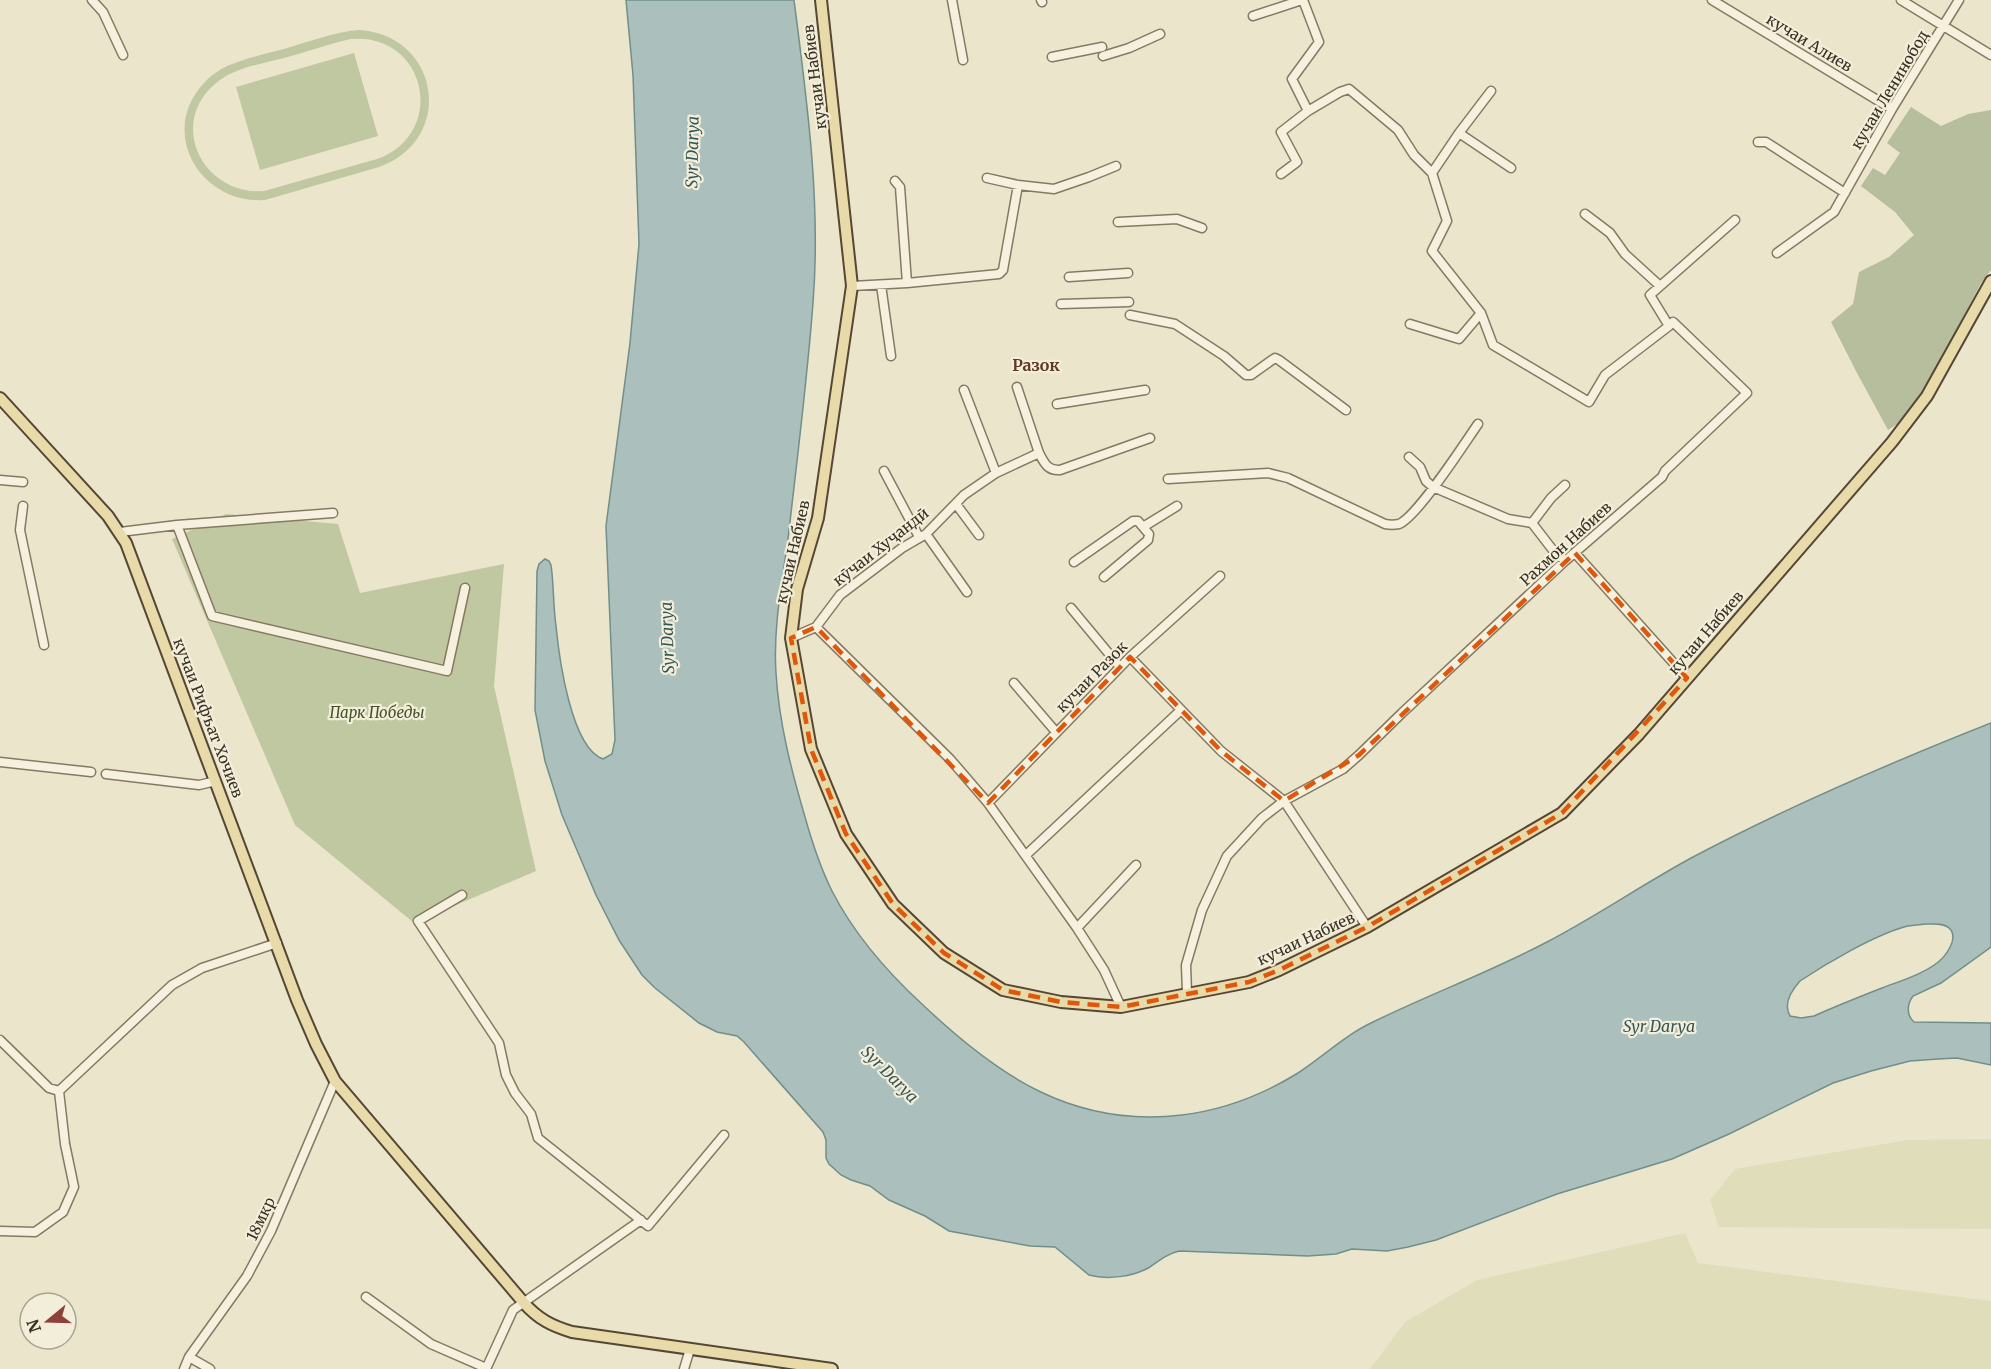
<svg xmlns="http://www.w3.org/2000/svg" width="1991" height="1369" font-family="Merriweather,serif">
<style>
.farmland{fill:#e0ddba}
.green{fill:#bfc8a0;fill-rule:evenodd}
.cemetery{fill:#b7be9e}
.water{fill:#abc0bc;stroke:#728e8a;stroke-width:1.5;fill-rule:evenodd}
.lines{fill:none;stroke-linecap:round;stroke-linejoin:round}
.minor-casing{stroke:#867961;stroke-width:11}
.major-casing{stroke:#554735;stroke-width:14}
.minor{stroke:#f6f1de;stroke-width:8}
.major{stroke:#e9dba9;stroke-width:10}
.marked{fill:none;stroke:#df570d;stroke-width:4.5;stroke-dasharray:12 8;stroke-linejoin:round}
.labels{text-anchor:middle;stroke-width:4.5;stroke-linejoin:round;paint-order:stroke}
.street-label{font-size:15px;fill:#383023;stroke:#f3eeda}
.park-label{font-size:15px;font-style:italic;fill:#45532c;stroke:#f3eeda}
.water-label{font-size:16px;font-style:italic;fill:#345556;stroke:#f3eeda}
.neighbourhood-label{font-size:16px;font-weight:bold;fill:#603927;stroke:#f3eeda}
</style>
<rect width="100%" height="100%" fill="#ebe5cc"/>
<path class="farmland" d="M1991 1139V1229L1719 1227 1710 1200 1735 1169 1908 1140Z
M1685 1233 1698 1263 1991 1301V1369H1370L1405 1322 1477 1280Z"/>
<path class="green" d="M359 30C440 35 456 139 379 167L265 200C200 205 157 131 205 82 211 75 219 70 227 66 245 58 265 54 284 49 308 42 334 32 359 30ZM351 39C427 33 448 133 377 159L264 191C204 196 167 125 215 84 233 68 261 64 284 58 306 52 328 44 351 39Z
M354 53 378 136 260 170 236 87Z
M226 514 338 524 360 593 504 564 494 686 536 871 414 923 295 825 172 539Z"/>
<path class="cemetery" d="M1911 107 1941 126 1968 114 1991 110V270L1981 283 1924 391 1899 423 1888 430 1857 373 1831 322 1853 304 1859 272 1889 257 1914 235 1895 212 1861 186 1873 168 1885 175 1900 153 1887 143Z"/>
<path class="water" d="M626 0H794C807 101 821 202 813 303 807 382 797 460 788 539 782 583 773 628 776 673 779 723 791 769 805 817 812 842 820 867 832 891 854 934 887 972 923 1005 998 1076 1073 1128 1182 1115 1223 1110 1264 1094 1298 1073 1324 1056 1345 1035 1373 1022 1430 994 1490 972 1547 942 1597 916 1643 884 1693 857 1789 806 1890 763 1991 723V947L1941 983 1913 996C1907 1004 1906 1015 1914 1022L1991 1023V1065L1957 1058 1938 1059 1910 1061 1871 1071 1833 1083 1729 1134 1672 1159 1557 1194 1436 1240 1408 1247 1387 1251 1352 1249 1336 1254 1308 1256 1179 1251C1167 1254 1160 1260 1150 1267 1133 1277 1107 1280 1089 1275L1055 1247 1030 1246 949 1231 925 1216 889 1200 870 1186 851 1180 841 1175 829 1164 826 1158V1140L823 1132 744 1042 737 1036 717 1032 699 1023 655 988 642 975 619 940 596 895 562 815 545 761 535 710 537 571 539 564 545 559 549 561 551 565C554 585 553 606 556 626 559 657 571 748 603 759L612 754 615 740 606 526 630 343 639 244 633 75ZM1927 924C1934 924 1944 923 1949 928 1960 938 1945 957 1937 963 1921 975 1900 981 1882 988 1859 997 1836 1006 1814 1016L1801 1018 1790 1016C1783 1004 1791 991 1800 981 1827 963 1873 936 1904 927 1911 925 1919 925 1927 924Z"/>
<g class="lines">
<g class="minor-casing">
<path id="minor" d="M92 0 103 12 123 55
M952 0 963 60
M1041 0 1042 2
M1303 0 1319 42 1292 79 1308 111 1340 92 1349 89 1398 130 1414 155 1432 173 1447 221 1432 251 1481 313 1493 345 1589 402 1605 375 1669 326 1650 295 1735 220
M1712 0 1892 109
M1901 0 1991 55
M1253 16 1302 0
M1103 56 1129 48 1160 34
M1052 57 1102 47
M1459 133 1491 91
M1758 142H1766L1845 193
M1432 173 1459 133 1511 168
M1281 174 1297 162 1281 132 1308 111
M987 178 1018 185
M895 181 900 187 907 283
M1585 214 1610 233 1625 254 1660 286
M1118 222 1177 219 1202 228
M1777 253 1834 212 1892 109 1959 0
M1069 277 1128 273
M881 285 891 356
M852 286 907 283 999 274 1003 270 1018 185 1054 189 1089 177 1116 166
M1061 304 1129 302
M1130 315 1175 324 1224 356 1246 375H1251L1272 360 1275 358 1279 360 1346 410
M1410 324 1459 339 1481 313
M1017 387 1039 453
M964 390 996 473
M1057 404 1145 390
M1409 457 1420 467 1426 481 1433 487 1508 519 1532 523 1552 549 1565 561
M884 471 919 537
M1168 479 1268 473 1288 478 1385 524C1390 525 1394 525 1399 524 1418 516 1464 444 1478 424
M0 480 23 482
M956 504 979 535
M23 506 20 530 44 645
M1532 523 1551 498 1565 485
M177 525 333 513
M120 532 177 525 212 616 447 671 465 588
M926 534 967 592
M1575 553 1687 678
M1074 562 1133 521H1138L1143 527
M1104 577 1148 540 1149 534 1143 527 1177 506
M1071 608 1120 667
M816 627 950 759 988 803 1077 928 1104 970 1121 1007
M791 638 816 627 840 595 902 548 926 534 964 495 996 473 1039 453C1044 462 1047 471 1060 470L1150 438
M1130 657 1221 751 1284 801 1367 927
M1014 683 1056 732
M0 762 91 772
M106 774 199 785 216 781
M988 803 1130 657 1220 576
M1026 855 1181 710
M462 895 418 921 499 1043 506 1075 515 1093 531 1114 538 1138 648 1226 724 1135
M1077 928 1136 865
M1187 993 1186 965 1202 910 1227 856 1262 818 1284 801 1343 769 1359 755 1402 713 1565 561 1662 477 1665 471 1747 393 1673 322 1669 326
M0 1040 49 1088 59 1091
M0 1231 35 1232 63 1212 74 1187 65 1144 59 1091 172 985 202 968 277 943
M366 1297 431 1344 486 1368
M189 1357 210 1369
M184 1369 189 1357 247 1276 271 1231 335 1081
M486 1369 513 1310 641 1220
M684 1369 690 1349"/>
</g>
<g class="major-casing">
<path id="major" d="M821 0 852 286 818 518 797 589 791 638 811 749 846 834 893 904 944 953 1003 990 1061 1002 1121 1007 1249 982 1279 970 1367 927 1562 813 1639 734 1892 442 1927 396 1991 281
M0 398 108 516 126 543 297 1000 316 1044 335 1081 524 1303C538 1319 552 1326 572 1332L832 1369"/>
</g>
<use href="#minor" class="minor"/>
<use href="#major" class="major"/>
</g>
<path class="marked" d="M1575 553 1687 678 1562 813 1367 927 1279 970 1249 982 1121 1007 1061 1002 1003 990 944 953 893 904 846 834 811 749 791 638 816 627 988 803 1130 657 1221 751 1284 801 1359 755Z"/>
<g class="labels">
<g class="street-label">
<text transform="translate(1809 43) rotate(31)" y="5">кучаи Алиев</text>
<text transform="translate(815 77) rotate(-97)" y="5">кучаи Набиев</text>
<text transform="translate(1890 90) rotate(-59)" y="5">кучаи Ленинобод</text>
<text transform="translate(1566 544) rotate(-42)" y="5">Рахмон Набиев</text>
<text transform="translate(881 547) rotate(-38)" y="5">кӯчаи Хуҷандӣ</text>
<text transform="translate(793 552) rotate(-77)" y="5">кучаи Набиев</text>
<text transform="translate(1706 633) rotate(-49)" y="5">кучаи Набиев</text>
<text transform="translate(1092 677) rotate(-45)" y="5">кучаи Разок</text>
<text transform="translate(208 718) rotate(69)" y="5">кучаи Рифъат Хочиев</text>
<text transform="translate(1306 939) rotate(-25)" y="5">кучаи Набиев</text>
<text transform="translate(261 1219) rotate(-64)" y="5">18мкр</text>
</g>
<g class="park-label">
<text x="377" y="718">Парк Победы</text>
</g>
<g class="water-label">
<text transform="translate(692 152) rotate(-89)" y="6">Syr Darya</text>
<text transform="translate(667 638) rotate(-92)" y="6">Syr Darya</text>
<text x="1659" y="1032">Syr Darya</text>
<text transform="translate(890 1074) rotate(45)" y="6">Syr Darya</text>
</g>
<g class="neighbourhood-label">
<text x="1036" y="371">Разок</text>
</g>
</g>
<g transform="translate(48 1321) rotate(251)"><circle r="28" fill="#f3eeda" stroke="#a8a291" stroke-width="1.5"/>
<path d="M0-4.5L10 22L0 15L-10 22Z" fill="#8f4038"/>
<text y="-9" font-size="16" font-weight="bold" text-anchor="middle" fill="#383023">N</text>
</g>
</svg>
